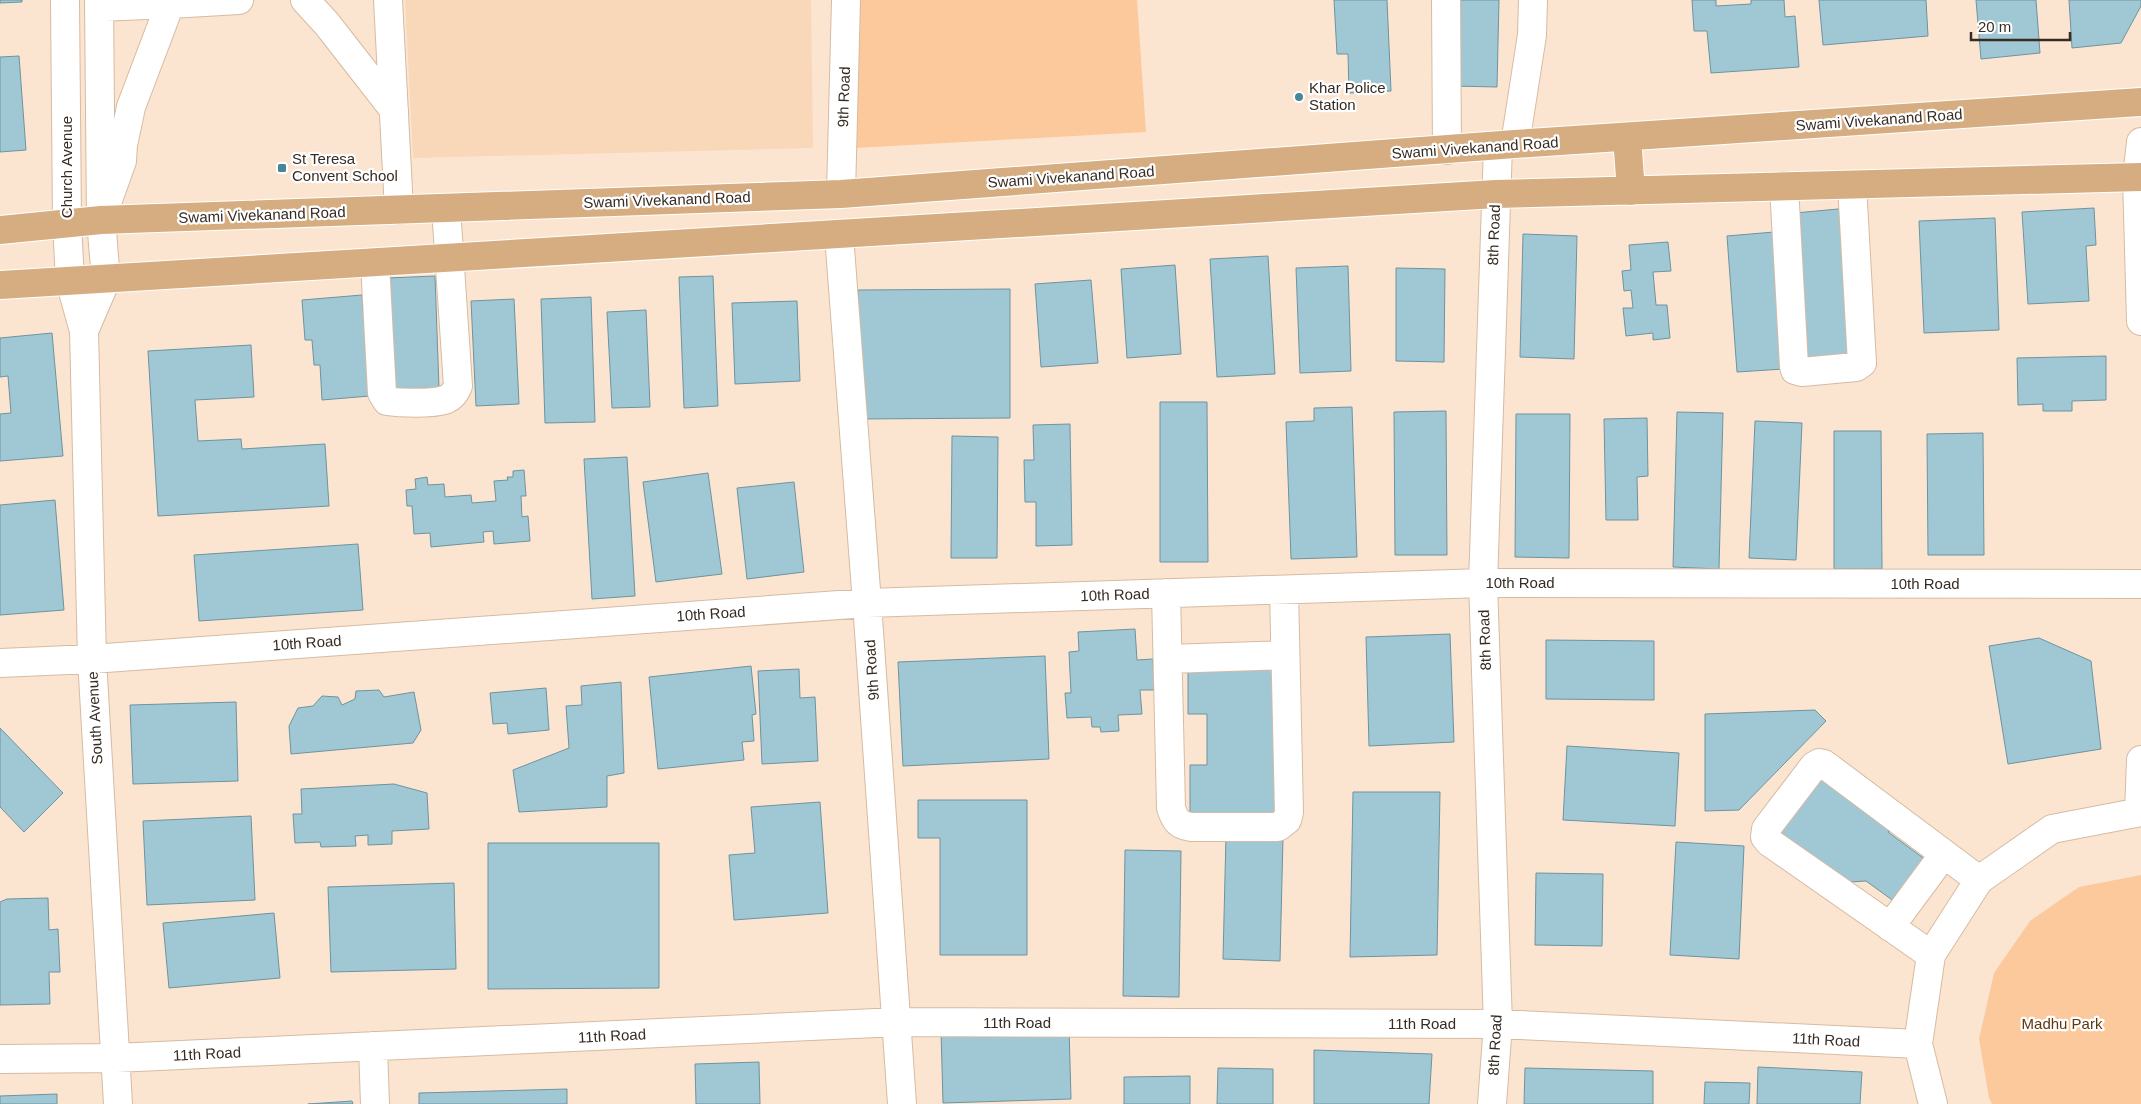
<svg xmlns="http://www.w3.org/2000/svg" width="2141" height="1104" font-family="Helvetica,sans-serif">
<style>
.built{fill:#f9d7b9}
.green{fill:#fcc99c}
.building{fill:#a0c7d4;stroke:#6e939f}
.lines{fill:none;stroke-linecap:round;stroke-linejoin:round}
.minor-casing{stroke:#d6bba3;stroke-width:30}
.major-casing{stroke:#fff;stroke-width:30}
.minor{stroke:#fff;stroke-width:28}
.major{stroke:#d6ad80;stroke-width:28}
.poi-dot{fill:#468699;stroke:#fff;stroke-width:2}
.labels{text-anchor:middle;stroke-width:4.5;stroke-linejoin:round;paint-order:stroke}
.poi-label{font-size:15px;fill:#372c23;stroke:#fff;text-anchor:start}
.street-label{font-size:15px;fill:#372c23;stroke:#fff}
.park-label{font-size:15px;fill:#5d370d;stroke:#fff}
</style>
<rect width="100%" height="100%" fill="#fbe5d1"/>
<path class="built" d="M405 0H811L813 148 413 158Z"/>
<path class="green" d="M860 0H1137L1146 132 855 148Z
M2141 875V1104H1992L1989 1098 1979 1039 1994 973 2030 921 2079 887Z"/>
<path class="building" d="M0 0H22V2L0 3Z
M1334 0H1387L1391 91 1349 93 1348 54H1337Z
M1454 0H1499L1497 87 1452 86Z
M1692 0H1716V6L1751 4V0H1784L1785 17 1795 16 1799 67 1711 73 1707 31H1694Z
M1819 0H1926L1928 36 1823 45Z
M1976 0H2036L2040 53 1981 59Z
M2069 0H2141V6L2121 43 2072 48Z
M19 56 26 150 0 152V57Z
M1849 208 1856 360 1803 365 1795 213Z
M2094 208 2096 245 2086 246 2089 301 2028 304 2022 212Z
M1995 218 1999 330 1924 333 1919 221Z
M1774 232 1784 369 1737 372 1727 236Z
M1523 234 1577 236 1574 359 1520 357Z
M1668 242 1671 271 1653 272 1656 305H1667L1670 338 1653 340V333L1626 336 1623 308H1633L1631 290 1624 291 1622 271 1631 270 1629 245Z
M1268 256 1275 374 1217 377 1210 259Z
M1175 265 1181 354 1127 358 1121 269Z
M1348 266 1351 371 1300 373 1296 268Z
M1396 268 1445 269 1444 362 1396 361Z
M435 276 439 388 393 389 388 278Z
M713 276 718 406 684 408 679 277Z
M1091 280 1098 363 1041 367 1035 284Z
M1010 289V418L858 419V290Z
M362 295 370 396 322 400 320 365H314L312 340H305L302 300Z
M591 297 595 422 545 423 541 299Z
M514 299 519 404 476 406 471 301Z
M797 301 800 381 735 384 732 303Z
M646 310 650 407 612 408 607 312Z
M52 333 63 456 0 461V414L11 413 8 376 0 377V338Z
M251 345 254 397 195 400 198 441 241 439 242 449 325 444 329 506 158 516 148 351Z
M2106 356V400L2072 401V411H2043V404L2018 405 2017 358Z
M1160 402H1207L1208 562H1160Z
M1352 407 1357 557 1291 559 1286 422 1314 421V408Z
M1446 411 1447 555H1395L1394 412Z
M1677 412 1723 413 1719 569 1673 567Z
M1516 414H1570L1569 558 1515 557Z
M1647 418 1648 476 1637 477 1638 520H1606L1604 419Z
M1755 421 1802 423 1796 560 1749 558Z
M1070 424 1072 545 1036 546V502H1025L1024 460H1034L1033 425Z
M1834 431H1881L1882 569H1834Z
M1983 433 1984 555H1928L1927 434Z
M952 436 998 437 997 558H951Z
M627 457 635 596 592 599 584 459Z
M524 470 526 496H521L522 517 528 516 530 541 494 544 493 531 483 532 484 542 431 547 430 533 414 534 412 506H407L406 490 416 489 415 479 427 477 428 485 444 484 445 497 471 495 472 503 496 501 494 481 508 480 507 477H513V471Z
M708 473 722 574 656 582 643 482Z
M794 482 804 572 747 579 737 488Z
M55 500 64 610 0 615V505Z
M358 544 363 610 199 621 194 555Z
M1135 629 1137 660 1153 659 1154 690H1140L1142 714 1118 715 1119 731 1101 732 1100 727H1092L1091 717 1067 718 1065 693H1071L1069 652 1079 651 1078 632Z
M1450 634 1454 742 1369 746 1366 637Z
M2039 638 2091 661 2101 749 2008 764 1989 646Z
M1546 640 1654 641V700L1546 699Z
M1045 656 1049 759 903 766 898 662Z
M751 666 756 714 752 715 754 741 742 742 744 760 658 769 649 677Z
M1188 668H1277V814L1190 813V765H1207V714H1188Z
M799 669 800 698 815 697 818 761 762 764 758 671Z
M621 682 624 773 607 776V807L519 812 513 770 569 748 566 706 582 705 581 686Z
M546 688 549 730 508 734 507 723 493 724 490 693Z
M379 690 384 697 414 692 421 730 413 743 291 754 289 726 298 708 313 706 322 696 338 697 342 705 355 699 356 691Z
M236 702 238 781 133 784 130 705Z
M1815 710 1826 721 1739 810 1705 811V714Z
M0 728 63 793 24 832 0 807Z
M1567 746 1679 753 1675 826 1563 820Z
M1823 771 1895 824 1888 832 1926 860 1895 902 1866 881 1849 882 1779 833Z
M394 784 427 793 429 829 392 831V844L368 845V835L355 836 356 846 321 847 320 842 295 843 293 814H302L301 789Z
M1353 792H1440L1437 955 1350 957Z
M918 800H1027V955H940V838H918Z
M820 802 828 913 734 920 729 855 755 853 751 807Z
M251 816 255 900 147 905 143 821Z
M1226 835 1283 837 1280 961 1223 959Z
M1676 842 1744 846 1739 959 1670 955Z
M488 843H659V988L488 989Z
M1125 850 1181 851 1179 997 1123 996Z
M1536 873 1603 874 1602 946 1535 945Z
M454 883 456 969 331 972 328 887Z
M48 898 49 930 58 929 60 972H49L50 1004 0 1005V902L7 899Z
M274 913 280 978 169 988 163 923Z
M1069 1028 1071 1099 943 1103 941 1031Z
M1314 1050 1432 1054 1429 1104H1314Z
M759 1062 760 1104H696L695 1064Z
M1758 1067 1862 1072 1860 1104H1757Z
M1218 1068 1273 1069V1104H1217Z
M1525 1068 1653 1071V1104H1524Z
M1190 1076V1104H1124V1077Z
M1705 1082 1750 1083 1749 1104H1704Z
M567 1089V1104H419V1093Z
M57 1094V1104H0V1096Z
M352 1101 353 1104H308Z"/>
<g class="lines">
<g class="minor-casing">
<path id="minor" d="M65 0 67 223 70 281 84 331 92 659 118 1104
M305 0 327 24 394 110
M388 0 399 210
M1446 0 1447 150
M99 7 170 4
M2141 142 2137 177 2141 321
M1515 144 1532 35 1533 0
M1784 186 1794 366 1795 370 1802 372 1856 367 1862 363 1852 185
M841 194 846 0
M108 200 122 161 123 145 131 107 170 4 239 0
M839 235 867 603 902 1104
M375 263 382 393 387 401C399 403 432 404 444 400 451 398 455 393 458 386L446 208
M84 331 106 280 101 220 99 0
M1166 593 1171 808C1175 820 1178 825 1191 827H1278L1287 820 1289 812 1284 590
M1168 659 1285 655
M0 663 92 659 867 603 1483 583 2141 584
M2139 812 2141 760
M1890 927 1944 854
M1931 955 1769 842 1765 837 1766 829 1814 766 1819 763 1824 764 1979 880
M373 1046 375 1104
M0 1059 116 1058 898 1022 1498 1024 1918 1044
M1492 1104 1498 1024 1483 583 1498 146
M1933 1104 1918 1044 1931 955 1979 880 2052 829 2141 812"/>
</g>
<g class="major-casing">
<path id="major" d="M1627 137 1631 191
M0 230 101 220 841 194 1515 144 2141 102
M0 285 1496 194 2141 177"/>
</g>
<use href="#minor" class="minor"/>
<use href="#major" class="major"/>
</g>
<g class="poi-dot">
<circle cx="1299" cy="97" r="5"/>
<rect x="277" y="163" width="10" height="10" rx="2.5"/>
</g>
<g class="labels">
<g class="poi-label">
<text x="1309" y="93">Khar Police<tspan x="1309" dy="17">Station</tspan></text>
<text x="292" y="164">St Teresa<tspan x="292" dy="17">Convent School</tspan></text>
</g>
<g class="street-label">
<text transform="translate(844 97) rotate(-88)" y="5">9th Road</text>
<text transform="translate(1879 120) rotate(-4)" y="5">Swami Vivekanand Road</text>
<text transform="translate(1475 148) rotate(-4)" y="5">Swami Vivekanand Road</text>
<text transform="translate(67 167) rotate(-90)" y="5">Church Avenue</text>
<text transform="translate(1071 177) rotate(-4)" y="5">Swami Vivekanand Road</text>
<text transform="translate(667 200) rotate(-2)" y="5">Swami Vivekanand Road</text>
<text transform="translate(262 215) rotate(-2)" y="5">Swami Vivekanand Road</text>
<text transform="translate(1494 235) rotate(-88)" y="5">8th Road</text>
<text x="1520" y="588">10th Road</text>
<text x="1925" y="589">10th Road</text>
<text transform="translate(1115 595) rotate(-2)" y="5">10th Road</text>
<text transform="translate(711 614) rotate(-4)" y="5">10th Road</text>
<text transform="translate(1485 640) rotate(-92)" y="5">8th Road</text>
<text transform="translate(307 643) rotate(-4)" y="5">10th Road</text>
<text transform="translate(872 670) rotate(-94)" y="5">9th Road</text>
<text transform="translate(95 718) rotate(-93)" y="5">South Avenue</text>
<text x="1017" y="1028">11th Road</text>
<text x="1422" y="1029">11th Road</text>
<text transform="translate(612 1036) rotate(-3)" y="5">11th Road</text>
<text transform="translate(1826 1040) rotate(3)" y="5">11th Road</text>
<text transform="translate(1495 1045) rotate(-87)" y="5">8th Road</text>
<text transform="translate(207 1054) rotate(-3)" y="5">11th Road</text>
</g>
<g class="park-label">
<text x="2062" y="1029">Madhu Park</text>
</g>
</g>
<path d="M1971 32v8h99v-8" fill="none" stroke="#372c23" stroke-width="2.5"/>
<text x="1978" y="32" font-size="15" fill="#372c23" stroke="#ffffff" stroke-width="4" paint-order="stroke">20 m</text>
</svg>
